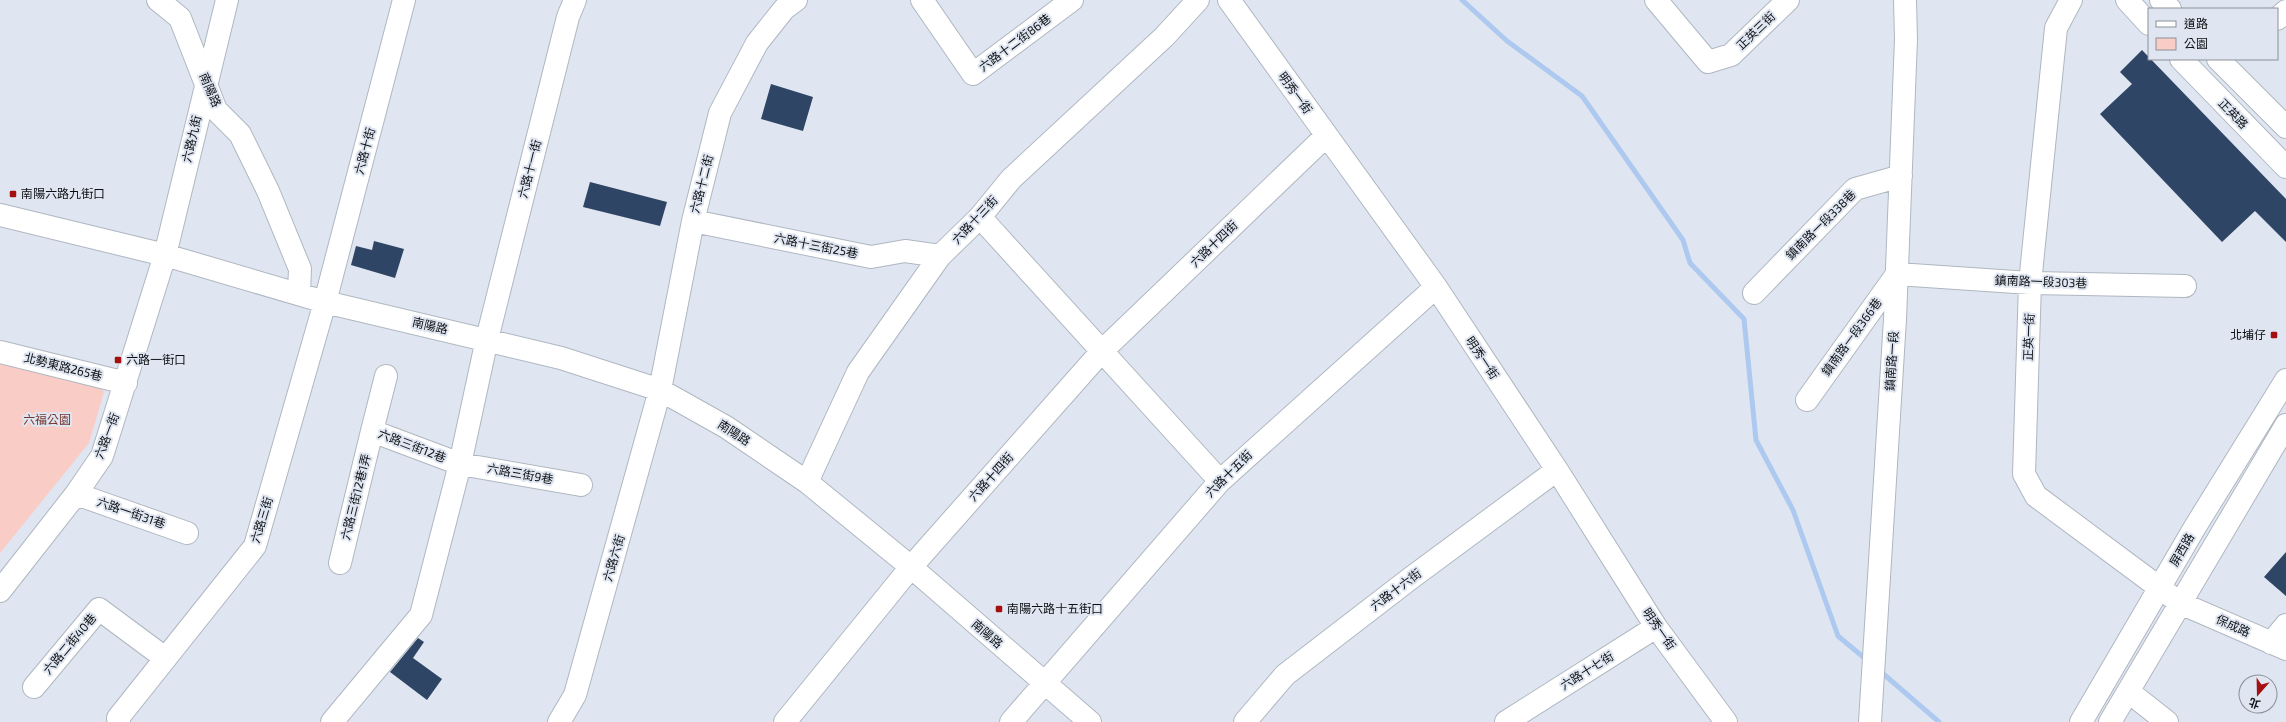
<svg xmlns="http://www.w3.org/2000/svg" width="2286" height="722" font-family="'Exo 2','Noto Sans TC',sans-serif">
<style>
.green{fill:#f9ccc6}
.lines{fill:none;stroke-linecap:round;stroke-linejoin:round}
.stream{stroke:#aec9ef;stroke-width:5}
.building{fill:#2f4565}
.minor-casing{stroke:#afb7c1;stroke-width:24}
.minor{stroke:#fff;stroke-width:22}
.poi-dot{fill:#a50f10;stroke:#dfe6f1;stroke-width:1.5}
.labels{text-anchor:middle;stroke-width:4;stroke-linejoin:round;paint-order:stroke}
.street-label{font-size:12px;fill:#0c0f12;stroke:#dfe6f1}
.poi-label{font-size:12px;fill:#0c0f12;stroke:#dfe6f1;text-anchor:start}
.park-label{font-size:12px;fill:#75362f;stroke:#dfe6f1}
</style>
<rect width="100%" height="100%" fill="#dfe6f1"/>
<path class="green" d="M0 359 97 383 104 392 89 443 0 553Z"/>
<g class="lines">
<path class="stream" d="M1462 0 1507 41 1582 96 1683 240 1690 263 1744 319 1756 440 1793 510 1838 636 1868 661
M1880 671 1939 722"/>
</g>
<path class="building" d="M2142 50 2286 199V242L2255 211 2222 242 2100 114 2132 84 2120 72Z
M771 84 813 97 803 131 761 119Z
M590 182 667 202 660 226 583 207Z
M374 241 404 249 395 278 351 265 356 246 372 250Z
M2286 552V596L2264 577Z
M418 638 424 642 413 658 442 679 427 700 390 672Z"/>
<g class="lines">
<g class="minor-casing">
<path id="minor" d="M158 0 180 18 216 110 240 134 268 191 300 269 299 293
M922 0 973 74 1072 0
M1229 0 1436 287 1557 470 1656 627 1726 722
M1656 0 1708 62 1731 55 1788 0
M2071 0 2056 28 2030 283 2024 474 2036 496 2180 603 2286 649
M2127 0 2149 24
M2161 0 2170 9
M2277 19 2286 11
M2181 59 2286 167
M2218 59 2286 127
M0 215 165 255 325 302 561 358 660 390 726 427 807 482 911 567 1090 722
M980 217 1220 481
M693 221 871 257 905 251 940 256
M1754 293 1855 189 1901 176
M0 352 126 383
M386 376 372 431 460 464 581 485
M1807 400 1897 274 2030 283 2185 286
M807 482 858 372 940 256 980 217 1011 179 1164 37 1198 0
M76 494 187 533
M340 563 372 431
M0 591 76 494 102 456 165 255 227 0
M2271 643 2286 625
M34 687 99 609 165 658
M2129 692 2167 722
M119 722 118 718 255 546 325 302 404 0
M332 722 421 615 460 464 487 339 568 17 575 0
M559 722 575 695 660 390 693 221 720 113 757 43 784 9 796 0
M785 722 911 567 1102 351 1326 136
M1011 722 1220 481 1436 287
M1245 722 1285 675 1411 578 1557 470
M1506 722 1656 627
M1870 722 1895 319 1906 39 1905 0
M2081 722 2195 527 2286 380
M2110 722 2286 425"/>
</g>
<use href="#minor" class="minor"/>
</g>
<g class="poi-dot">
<rect x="9" y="190" width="8" height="8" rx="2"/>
<rect x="2270" y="331" width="8" height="8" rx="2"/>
<rect x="114" y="356" width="8" height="8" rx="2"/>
<rect x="995" y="605" width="8" height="8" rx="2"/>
</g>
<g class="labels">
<g class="street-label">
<text transform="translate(1756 31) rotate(-44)" y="4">正英三街</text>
<text transform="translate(1015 43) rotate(-37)" y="4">六路十二街86巷</text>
<text transform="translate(210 90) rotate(67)" y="4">南陽路</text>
<text transform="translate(1295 93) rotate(54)" y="4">明秀一街</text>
<text transform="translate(2233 114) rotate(46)" y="4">正英路</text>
<text transform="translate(192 139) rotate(-77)" y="4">六路九街</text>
<text transform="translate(365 151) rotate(-75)" y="4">六路十街</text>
<text transform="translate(530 169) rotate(-76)" y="4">六路十一街</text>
<text transform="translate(702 184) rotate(-76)" y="4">六路十二街</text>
<text transform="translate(975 220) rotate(-47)" y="4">六路十三街</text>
<text transform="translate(1821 225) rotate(-45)" y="4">鎮南路一段338巷</text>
<text transform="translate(1214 244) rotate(-44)" y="4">六路十四街</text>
<text transform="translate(816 246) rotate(11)" y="4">六路十三街25巷</text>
<text transform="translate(2041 282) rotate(2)" y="4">鎮南路一段303巷</text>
<text transform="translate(430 326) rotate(13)" y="4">南陽路</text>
<text transform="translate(1852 337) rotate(-54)" y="4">鎮南路一段366巷</text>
<text transform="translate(2029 337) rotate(-88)" y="4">正英一街</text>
<text transform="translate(1482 358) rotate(56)" y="4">明秀一街</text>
<text transform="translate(1892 361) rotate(-86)" y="4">鎮南路一段</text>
<text transform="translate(63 367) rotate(14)" y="4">北勢東路265巷</text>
<text transform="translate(734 433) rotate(33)" y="4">南陽路</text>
<text transform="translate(107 436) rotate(-69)" y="4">六路一街</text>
<text transform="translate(412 446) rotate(21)" y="4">六路三街12巷</text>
<text transform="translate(520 474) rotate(10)" y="4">六路三街9巷</text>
<text transform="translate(1229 474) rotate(-45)" y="4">六路十五街</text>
<text transform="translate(991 477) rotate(-48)" y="4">六路十四街</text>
<text transform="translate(356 497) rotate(-76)" y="4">六路三街12巷1弄</text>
<text transform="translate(131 513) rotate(19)" y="4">六路一街31巷</text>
<text transform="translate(262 520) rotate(-73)" y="4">六路三街</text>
<text transform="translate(2182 550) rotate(-60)" y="4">屏西路</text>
<text transform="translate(614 558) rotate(-74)" y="4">六路六街</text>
<text transform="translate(1396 590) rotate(-37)" y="4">六路十六街</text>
<text transform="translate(2233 626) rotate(24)" y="4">保成路</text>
<text transform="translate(1659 629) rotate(55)" y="4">明秀一街</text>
<text transform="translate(987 634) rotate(41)" y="4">南陽路</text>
<text transform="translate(70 644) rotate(-50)" y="4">六路二街40巷</text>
<text transform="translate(1587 671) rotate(-32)" y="4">六路十七街</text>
</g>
<g class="poi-label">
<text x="21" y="198">南陽六路九街口</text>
<text x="2266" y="339" text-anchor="end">北埔仔</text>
<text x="126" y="364">六路一街口</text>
<text x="1007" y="613">南陽六路十五街口</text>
</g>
<g class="park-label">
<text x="47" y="424">六福公園</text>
</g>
</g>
<rect x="2148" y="8" width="130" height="52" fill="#dfe6f1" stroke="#8b9098"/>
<rect x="2156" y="21" width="20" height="6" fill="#ffffff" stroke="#8b9098"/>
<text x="2184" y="28" font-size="12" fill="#0c0f12">道路</text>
<rect x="2156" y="38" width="20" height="12" fill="#f9ccc6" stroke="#8b9098"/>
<text x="2184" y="48" font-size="12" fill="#0c0f12">公園</text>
<g transform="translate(2258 694) rotate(200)"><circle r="19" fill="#dfe6f1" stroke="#8b9098"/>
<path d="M0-3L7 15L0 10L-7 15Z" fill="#a50f10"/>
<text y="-6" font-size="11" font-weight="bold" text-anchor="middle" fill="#0c0f12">北</text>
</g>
</svg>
